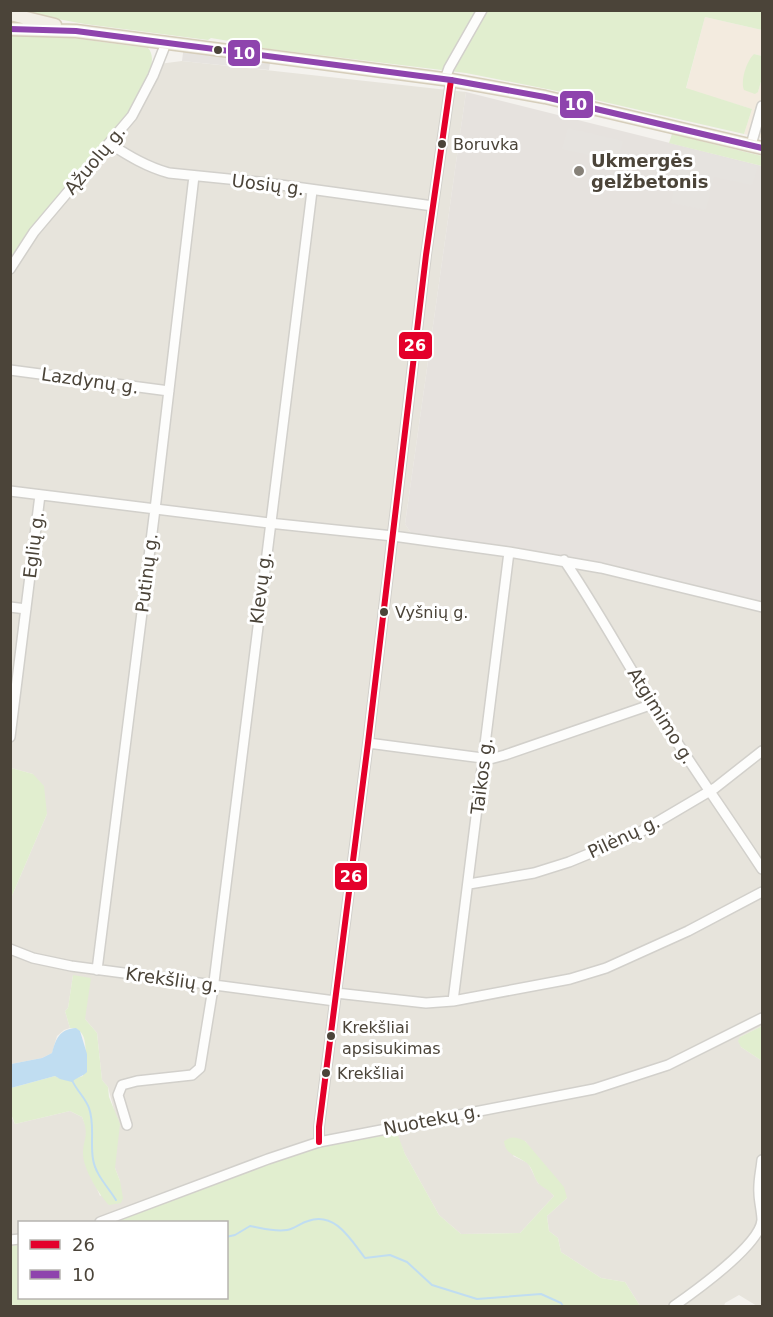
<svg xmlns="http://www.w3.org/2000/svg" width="773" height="1317" font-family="'DejaVu Sans',sans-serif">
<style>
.residential{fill:#e7e4dc}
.commercial{fill:#f3ebdf}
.industrial{fill:#e6e2de}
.green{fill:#e1eecf}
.parking{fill:#e6e3df}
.water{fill:#c0ddf1}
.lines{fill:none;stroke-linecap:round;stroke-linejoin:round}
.stream{stroke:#c0ddf1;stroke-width:2}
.minor-casing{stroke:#d2d0cb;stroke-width:12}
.major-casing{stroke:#d6cebb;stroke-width:15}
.minor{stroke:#fdfdfc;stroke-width:9}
.major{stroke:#f2efe6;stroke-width:12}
.bus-1-casing{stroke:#fff;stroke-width:10}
.bus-2-casing{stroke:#fff;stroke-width:10}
.bus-1{stroke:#e4002b;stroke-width:6}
.bus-2{stroke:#8e44ad;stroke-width:6}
.bus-dot{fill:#4b4439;stroke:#fff;stroke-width:2}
.poi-dot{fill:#868178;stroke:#fff;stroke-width:2}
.labels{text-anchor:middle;stroke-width:6;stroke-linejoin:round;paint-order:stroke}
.bus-label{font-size:16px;fill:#4b4439;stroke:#fff;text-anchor:start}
.street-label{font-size:18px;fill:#4b4439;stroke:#fff}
.poi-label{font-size:18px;font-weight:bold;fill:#4b4439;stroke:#fff;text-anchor:start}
.line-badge{stroke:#fff;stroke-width:2}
.badge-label{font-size:16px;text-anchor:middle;font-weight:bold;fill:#fff}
</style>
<rect width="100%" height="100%" fill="#f4f2ee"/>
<path class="residential" d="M182 61 466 92 405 524 411 533 518 548 644 573 762 602V1026L740 1037 741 1047 762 1061V1306H757L739 1295 725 1303 724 1306H640L625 1282 601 1278 561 1252 558 1238 549 1231 547 1216 567 1198 525 1141 513 1156 528 1163 538 1183 547 1188 554 1196 520 1233 461 1234 439 1215 405 1154 396 1133 314 1148 293 1155 113 1222H20L19 1245 11 1246 10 1114 15 1124 70 1111 82 1117 87 1129 86 1141 95 1184 100 1196 120 1181 115 1168 114 1110 108 1087 102 1080 97 1033 85 1019 73 975 68 1008 65 1011 70 1028 64 1030 57 1036 52 1053 42 1058 11 1064V898L47 814 33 774 11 768V257L146 79 151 65Z"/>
<path class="commercial" d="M705 17 762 30V56L754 54 758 92 762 78V138L744 134 752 109 686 89Z"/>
<path class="industrial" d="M466 92 762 166V602L644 573 518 548 411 533 405 524Z"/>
<path class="green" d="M232 10 233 12 237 10H717L721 12 722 10H762V30L705 17 686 88 752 109 744 134 552 90 466 73 230 44 229 41 211 38 208 40 85 24 13 11Z
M11 30 148 48C176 78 47 208 26 234 21 242 16 250 11 257Z
M754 54 762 56V78L758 92 755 94 744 90C740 81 747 60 754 54Z
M672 134 762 156V166L669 143Z
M11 768 33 774 44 786 47 814 11 898Z
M73 975 91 978 85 1019 97 1033 102 1080 108 1087 109 1097 120 1124 115 1168 120 1181 123 1198 121 1203 109 1205C99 1195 83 1168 83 1154 83 1138 90 1136 82 1117L70 1111 15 1124 11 1114V1088L55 1076C64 1082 74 1079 83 1076 85 1062 92 1027 70 1028L65 1011 68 1008Z
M762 1026V1061L741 1047 738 1041 740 1037Z
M397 1133 405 1154 439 1215 461 1234 520 1233 554 1196C549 1190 544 1188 539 1184 534 1179 533 1168 527 1163 518 1156 505 1155 504 1141 512 1136 516 1137 525 1141L564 1187 567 1198 547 1216 549 1231 558 1238 561 1252 601 1278 625 1282 640 1306H11L10 1246 19 1245 20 1298H226V1222H113L293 1155 314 1148Z"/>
<path class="parking" d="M184 45 271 56 269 70 182 61Z
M568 128 623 141 618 162 562 149Z
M683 147 758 166 752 185 714 177 706 210 671 203Z"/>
<path class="water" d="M76 1028 80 1031 87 1054V1072C82 1077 77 1077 72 1082L60 1079 55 1076 11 1088V1064L42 1058 52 1053C56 1038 60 1029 76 1028Z"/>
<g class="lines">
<path class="stream" d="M72 1080C76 1090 85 1097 89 1108 95 1125 90 1142 93 1159 95 1174 108 1187 116 1200
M226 1237 235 1235 250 1226C262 1228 274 1232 287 1230 295 1229 300 1223 308 1221 335 1211 351 1240 365 1258L390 1255 407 1262 432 1285 477 1299 541 1294 561 1303 563 1306"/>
<g class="minor-casing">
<path id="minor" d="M445 79 449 68 482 10
M110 144C129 156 147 167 169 173L259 182 433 206
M751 145 762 106
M10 269 34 232 132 116 153 76 166 43
M10 370 169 391
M10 491 269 523 393 536 509 552 601 568 762 607
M564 560C596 607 623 657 653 705 688 761 726 814 762 869
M10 607 26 609
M10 737 40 495
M368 743 490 759 505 755 653 704
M469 884 534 873 569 862 637 834 715 788 762 751
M10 949 33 958 71 966 335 1001
M97 970 156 501 194 176
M336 993 426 1003 453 1001 570 979 606 968 688 931 762 892
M453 1001 509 552
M127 1125 118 1095 122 1085 137 1081 192 1075 200 1068 214 982 312 191
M319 1142V1127L368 743 426 255 451 80
M100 1222 268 1159 319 1142 594 1089 668 1065 762 1018
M10 1240 20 1239
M674 1306C694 1292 760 1245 762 1220 762 1212 759 1201 759 1193 758 1182 761 1171 762 1160"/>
</g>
<g class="major-casing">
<path id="major" d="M10 14 55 25
M10 29 76 31 451 80 545 97 762 148"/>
</g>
<use href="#minor" class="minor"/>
<use href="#major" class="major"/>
<g class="bus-1-casing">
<path id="bus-1" d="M319 1142V1127L368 743 426 255 451 80"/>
</g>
<g class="bus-2-casing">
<path id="bus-2" d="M10 29 76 31 451 80 545 97 762 148"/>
</g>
<use href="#bus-1" class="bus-1"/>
<use href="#bus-2" class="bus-2"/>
</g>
<g class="bus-dot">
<circle cx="218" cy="50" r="5"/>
<circle cx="442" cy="144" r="5"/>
<circle cx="384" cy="612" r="5"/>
<circle cx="331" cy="1036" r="5"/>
<circle cx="326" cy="1073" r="5"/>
</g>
<circle class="poi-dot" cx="579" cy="171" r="6"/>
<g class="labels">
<g class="bus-label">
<text x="453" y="150">Boruvka</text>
<text x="395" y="618">Vyšnių g.</text>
<text x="342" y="1033">Krekšliai<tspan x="342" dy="21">apsisukimas</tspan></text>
<text x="337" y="1079">Krekšliai</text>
</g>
<g class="street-label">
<text transform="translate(95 160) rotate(-50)" y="6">Ąžuolų g.</text>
<text transform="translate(268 185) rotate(7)" y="6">Uosių g.</text>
<text transform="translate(90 381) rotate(8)" y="6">Lazdynų g.</text>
<text transform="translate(34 545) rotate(-83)" y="6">Eglių g.</text>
<text transform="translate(147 573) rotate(-83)" y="6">Putinų g.</text>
<text transform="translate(261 588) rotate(-83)" y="6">Klevų g.</text>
<text transform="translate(661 716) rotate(58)" y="6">Atgimimo g.</text>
<text transform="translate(482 776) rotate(-83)" y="6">Taikos g.</text>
<text transform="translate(624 837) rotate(-25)" y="6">Pilėnų g.</text>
<text transform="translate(172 980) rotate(8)" y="6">Krekšlių g.</text>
<text transform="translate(432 1120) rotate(-11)" y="6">Nuotekų g.</text>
</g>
<g class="poi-label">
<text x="591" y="167">Ukmergės<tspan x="591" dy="21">gelžbetonis</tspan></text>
</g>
</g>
<g class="line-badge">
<rect x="227" y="39" width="34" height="28" rx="6" fill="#8e44ad"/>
<rect x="559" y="90" width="35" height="29" rx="6" fill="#8e44ad"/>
<rect x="398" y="331" width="35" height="29" rx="6" fill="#e4002b"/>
<rect x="334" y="862" width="34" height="29" rx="6" fill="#e4002b"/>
</g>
<g class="badge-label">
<text x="244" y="59">10</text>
<text x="576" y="110">10</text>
<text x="415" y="351">26</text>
<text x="351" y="882">26</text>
</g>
<rect width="773" height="1317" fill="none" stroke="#4b4439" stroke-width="24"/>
<rect x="18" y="1221" width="210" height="78" fill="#ffffff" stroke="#b7b4b0" stroke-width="1.5"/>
<rect x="30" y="1240" width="30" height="9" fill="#e4002b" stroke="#b7b4b0" stroke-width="1.5"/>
<text x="72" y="1251" font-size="18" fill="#4b4439">26</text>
<rect x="30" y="1270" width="30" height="9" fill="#8e44ad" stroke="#b7b4b0" stroke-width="1.5"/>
<text x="72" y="1281" font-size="18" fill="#4b4439">10</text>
</svg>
